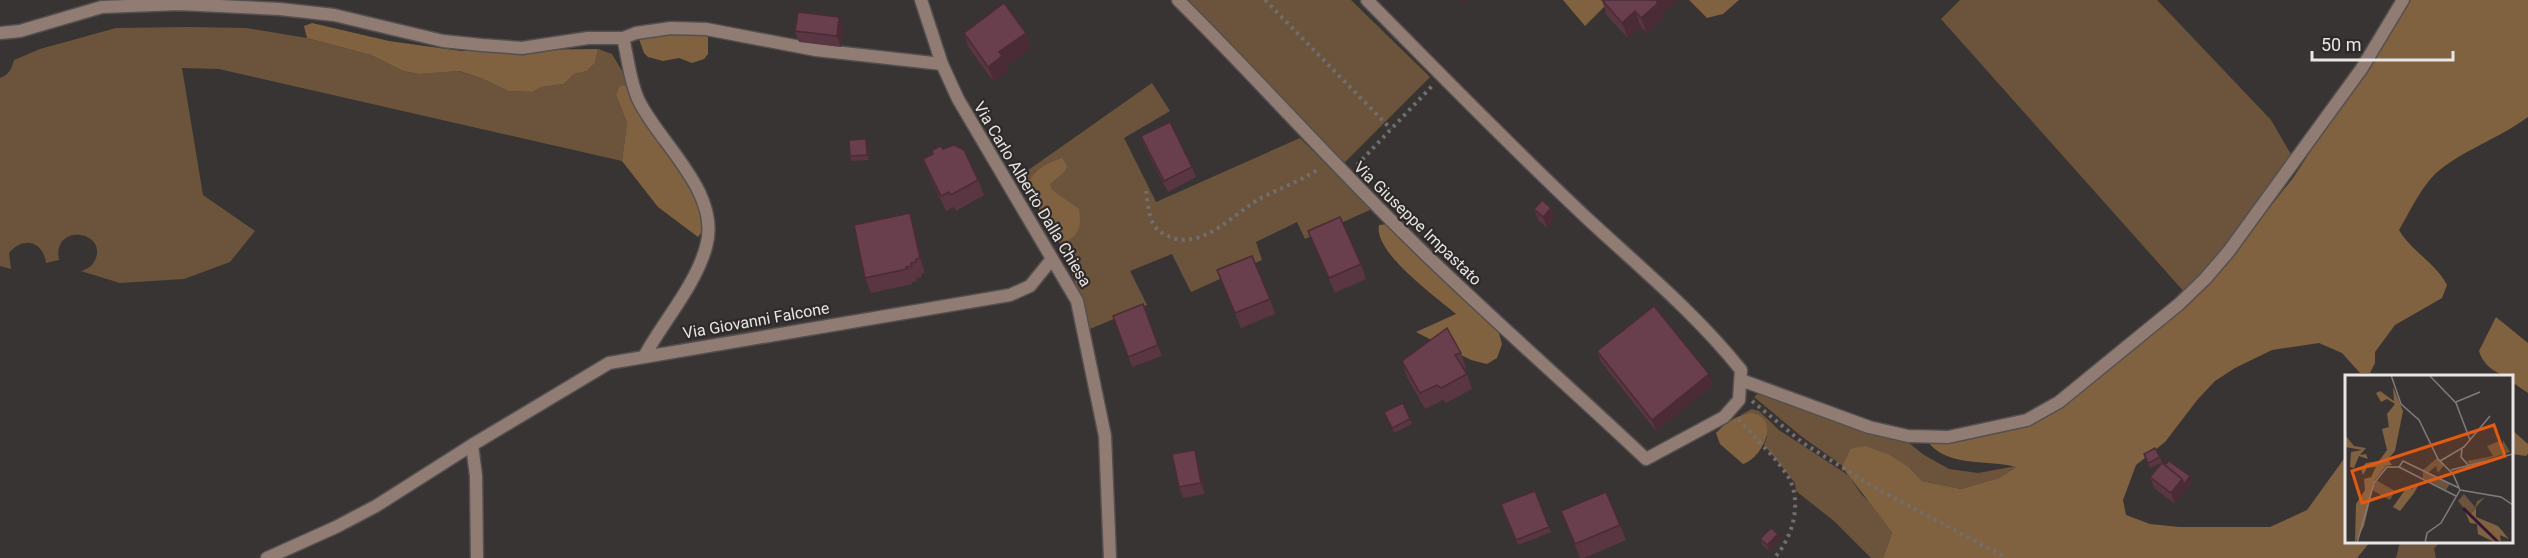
<svg xmlns="http://www.w3.org/2000/svg" width="2528" height="558" font-family="Roboto,sans-serif">
<style>
.green{fill:#6b543b}
.forest{fill:#816240}
.lines{fill:none;stroke-linecap:round;stroke-linejoin:round}
.minor-casing{stroke:#54504f;stroke-width:15}
.path{stroke:#726e6d;stroke-width:4;stroke-dasharray:3 4.5;stroke-linecap:butt}
.minor{stroke:#917c74;stroke-width:12}
.wall{fill:#5a3542}
.shaded-wall{fill:#4a2b36}
.building{fill:#693e4d;stroke:#4a2b36;stroke-width:1.5}
.labels{text-anchor:middle;stroke-width:4.5;stroke-linejoin:round;paint-order:stroke}
.street-label{font-size:16px;fill:#e8e5e5;stroke:#2e2a29}
.inset-river{fill:none;stroke:#361731;stroke-width:3}
.inset-road{fill:none;stroke:#7e7b7a;stroke-width:1.5}
.view{fill:#e8590c;fill-opacity:0.15;stroke:#e8590c;stroke-width:3}
.inset-edge{fill:none;stroke:#e8e5e5;stroke-width:3}
</style>
<rect width="100%" height="100%" fill="#383433"/>
<path class="green" d="M1182 0H1351L1430 77 1343 164Z
M1960 0H2157L2271 120 2292 156 2228 246 2186 294 1941 19Z
M189 27 246 28 307 38 371 55 403 71 419 74 458 71 483 79 508 91 532 92 542 87 564 84 574 74 587 71 595 63 598 49 612 54 631 86 616 95 627 123 622 161 219 69 182 68 203 195 255 231 230 262 184 279 120 283 81 271C90 268 95 264 97 254 100 229 52 226 59 260L46 263C43 241 23 236 9 253L11 269 0 266V78C9 75 12 68 14 60L40 49 116 28Z
M1152 83 1170 111 1124 138 1156 202 1300 138 1372 209 1305 239 1297 222 1256 242 1262 260 1191 292 1172 254 1130 271 1147 305 1090 329C1074 276 1056 220 1017 178Z
M1760 392 1867 432 1909 443 1924 455 1949 469 1978 473 2017 466 1999 478 1961 489 1922 481 1910 468 1850 449 1843 466 1801 436 1754 397Z
M1752 409 1759 411 1779 430 1848 475 1862 495 1878 510 1892 533 1883 558H1871L1834 521 1796 491 1795 483 1764 445 1767 437 1749 413 1740 415Z
M2400 542H2440L2434 549 2436 558H2396Z"/>
<path class="forest" d="M1563 0H1611L1585 26Z
M1689 0H1739L1723 14 1707 18Z
M2409 0H2528V117C2500 138 2458 152 2434 175 2419 191 2410 211 2399 230 2411 251 2435 262 2447 285L2442 298 2395 325 2375 352V363L2370 373H2360L2342 353 2319 343 2272 350 2235 368 2215 381 2198 399 2165 442 2136 465 2123 500 2126 515 2150 524 2179 527H2270L2307 510 2346 456V542H2370L2357 558H1883L1892 533C1877 510 1859 490 1842 467L1850 449 1865 446 1890 455 1910 468 1922 481 1961 489 1999 478 2016 467C1989 459 1948 468 1928 442L1985 435 2015 428 2045 414 2231 256 2293 178Z
M312 23 389 41 461 51 598 49 595 63 587 71 574 74 564 84 542 87 532 92 508 91 483 79 459 71 419 74 403 71 371 55 307 38 304 26Z
M662 33 708 35V54L704 59 692 63 679 58 663 61 648 57 644 53 639 39Z
M620 86H631L702 209 704 229 698 237 658 207 622 161 627 123 616 95Z
M1062 158 1067 166 1065 171 1050 184 1052 190 1079 209C1082 226 1079 240 1059 242L1027 189C1032 170 1045 164 1062 158Z
M1387 224 1498 330 1502 344 1497 358 1487 364 1471 360 1416 332 1456 314C1436 297 1373 252 1379 225Z
M2496 317 2528 343V393L2512 382V376C2497 376 2483 365 2479 351Z
M1749 413C1782 415 1764 457 1743 464L1720 444 1716 433C1725 423 1736 416 1749 413Z
M2512 430 2528 444V454L2526 456 2512 454Z"/>
<g class="lines">
<g class="minor-casing">
<path id="minor" d="M921 0 942 64 958 99 1077 301 1105 436 1110 558
M1178 0C1260 81 1336 168 1419 248 1493 320 1571 388 1646 459L1724 417 1739 400 1741 370C1696 314 1643 270 1591 222 1514 150 1441 75 1367 0
M0 33 20 31 102 7 179 4 280 9 334 15 443 41 482 45 522 48 588 38H623L636 33 671 28 706 29 816 50 942 64
M623 38C628 58 630 83 639 101 660 144 722 193 706 247 695 286 665 319 645 355
M1741 380 1869 427 1908 436 1948 437 2027 420 2059 402 2179 304 2205 279 2229 251 2362 68 2403 0
M472 445 476 476 477 558
M267 558 336 527 376 506 472 445 609 363 1010 295 1030 286 1052 259"/>
</g>
<path class="path" d="M1265 0 1391 129
M1357 165 1433 85
M1146 191C1148 201 1148 214 1153 223 1156 230 1163 234 1170 237 1202 250 1234 214 1259 199 1280 188 1301 181 1320 168
M1752 401 1803 443 1877 489 2007 558
M1739 419C1753 437 1772 453 1785 472 1804 497 1794 537 1774 558"/>
<use href="#minor" class="minor"/>
</g>
<path class="wall" d="M1602 0H1678L1662 14 1664 18 1647 33 1641 27 1628 38 1607 16Z
M843 27 841 47 799 42 795 31Z
M964 33H1026L1031 48 1006 67 1008 72 994 82 969 48Z
M1141 136 1192 167 1196 177 1168 192 1145 147Z
M868 145 869 160 852 161 850 156Z
M943 149 978 180 984 195 956 211 954 207 946 211 929 174 923 159Z
M1534 209 1555 219 1547 228 1538 220Z
M915 229 925 273 921 274 922 277 916 278 917 281 912 282V284L871 293 865 278Z
M1308 231 1361 264 1366 279 1335 293 1314 246Z
M1217 270 1270 299 1275 314 1241 328Z
M1143 304 1162 356 1132 367 1113 316Z
M1597 351 1713 385 1656 431 1601 362Z
M1461 353 1466 368 1464 369 1467 374 1472 389 1446 403 1443 400 1425 409 1407 377 1402 361Z
M1384 412 1410 419 1412 424 1394 433Z
M1195 450 1198 461 1205 494 1183 498 1179 487Z
M2144 454 2160 457 2162 462 2165 465 2192 481 2175 504 2154 488 2150 477 2161 463 2150 468Z
M1535 491 1551 532 1518 545 1501 504Z
M1561 511 1620 525 1626 540 1584 558H1580Z
M1760 539 1780 540 1769 551 1762 545Z"/>
<path class="shaded-wall" d="M1461 0H1467L1463 4Z
M1656 0H1678L1662 14 1664 18 1647 33 1641 18Z
M1635 11 1641 27 1628 38 1622 23Z
M839 17 843 27 841 47 837 36Z
M1026 33 1031 48 1006 67 1008 72 994 82 988 67 999 52Z
M866 139 868 145 869 160 867 155Z
M1551 208 1555 219 1547 228 1543 217Z
M910 213 915 229 925 273 920 258Z
M1709 374 1713 385 1656 431 1652 420Z
M1195 450 1198 461 1205 494 1201 483Z
M2190 476 2192 481 2175 504 2171 493 2182 479Z
M1778 534 1780 540 1769 551 1767 545Z"/>
<path class="building" d="M1602 0H1656L1658 3 1641 18 1635 11 1622 23Z
M1004 3 1026 33 999 52 1002 56 988 67 964 33Z
M798 12 839 17 837 36 795 31Z
M1170 122 1192 167 1164 181 1141 136Z
M866 139 867 155 850 156 849 140Z
M954 145 964 150 978 180 951 195 949 192 941 196 923 159 933 154 932 150 941 146 943 149Z
M1542 200 1551 208 1543 217 1534 209Z
M910 213 920 258 916 259V262L911 263 912 266 906 267 907 269 865 278 854 225Z
M1340 217 1361 264 1329 278 1308 231Z
M1252 256 1270 299 1235 313 1217 270Z
M1143 304 1158 345 1128 357 1113 316Z
M1654 306 1709 374 1652 420 1597 351Z
M1447 328 1461 353 1455 355 1467 374 1441 388 1437 385 1420 393 1402 361Z
M1403 403 1410 419 1392 428 1384 412Z
M2155 448 2160 457 2148 463 2144 454Z
M1195 450 1201 483 1179 487 1172 454Z
M2169 461 2190 476 2184 484 2182 479 2165 465Z
M2162 463 2182 479 2171 493 2150 477Z
M1535 491 1549 527 1516 540 1501 504Z
M1606 492 1620 525 1575 544 1561 511Z
M1771 528 1778 534 1767 545 1760 539Z"/>
<g class="labels">
<g class="street-label">
<text transform="translate(1033 194) rotate(59)" y="6">Via Carlo Alberto Dalla Chiesa</text>
<text transform="translate(1418 223) rotate(44)" y="6">Via Giuseppe Impastato</text>
<text transform="translate(756 320) rotate(-10)" y="6">Via Giovanni Falcone</text>
</g>
</g>
<g transform="translate(2345 375)">
<rect width="168" height="168" fill="#383433"/>
<path d="M158 65 165 77 125 90 122 86 148 81 142 71 154 66 158 69ZM92 83 99 90 93 98 91 91 83 98 105 109 101 115 78 103V95ZM31 105 50 116 45 125 27 115ZM119 119 130 132 132 126 140 122 124 140 113 126Z" fill="#6b543b"/>
<path d="M48 12 58 36 50 76 43 84 47 90 38 91H41L30 105 19 151 10 168 11 129 20 115 19 104 26 102 31 92 22 93 18 100 16 94 21 88 34 86 42 75 37 54 44 52 42 39 50 29 42 24 36 27 31 18 35 16 49 26ZM0 60 9 71 21 73 15 80 21 79 23 84 14 81 9 93 5 92 6 77 17 75 0 72ZM70 109 73 111 69 118 55 136 48 132 62 112 67 114ZM118 132 124 140 131 133V142L153 151 164 164 155 160 156 168H151L133 159 132 149 125 148Z" fill="#816240"/>
<path class="inset-river" d="M118 133 154 168"/>
<path class="inset-road" d="M46 0 56 29 74 45 93 84 108 99 115 115M84 0 111 28 125 65M111 27 135 17M117 74 116 82 124 91M95 86 119 72 145 41M54 92 58 86 114 113M106 95 168 79M115 115 156 122 168 130M12 168 29 108 42 92H54L111 121M80 168 82 158 96 148 115 115"/>
<path class="view" d="M149 50 160 81 17 128 7 96Z"/>
<rect width="168" height="168" class="inset-edge"/>
</g>
<path d="M2312 51v9h141v-9" fill="none" stroke="#e8e5e5" stroke-width="3"/>
<text x="2321" y="51" font-size="18" fill="#e8e5e5" stroke="#2e2a29" stroke-width="4.5" paint-order="stroke">50 m</text>
</svg>
